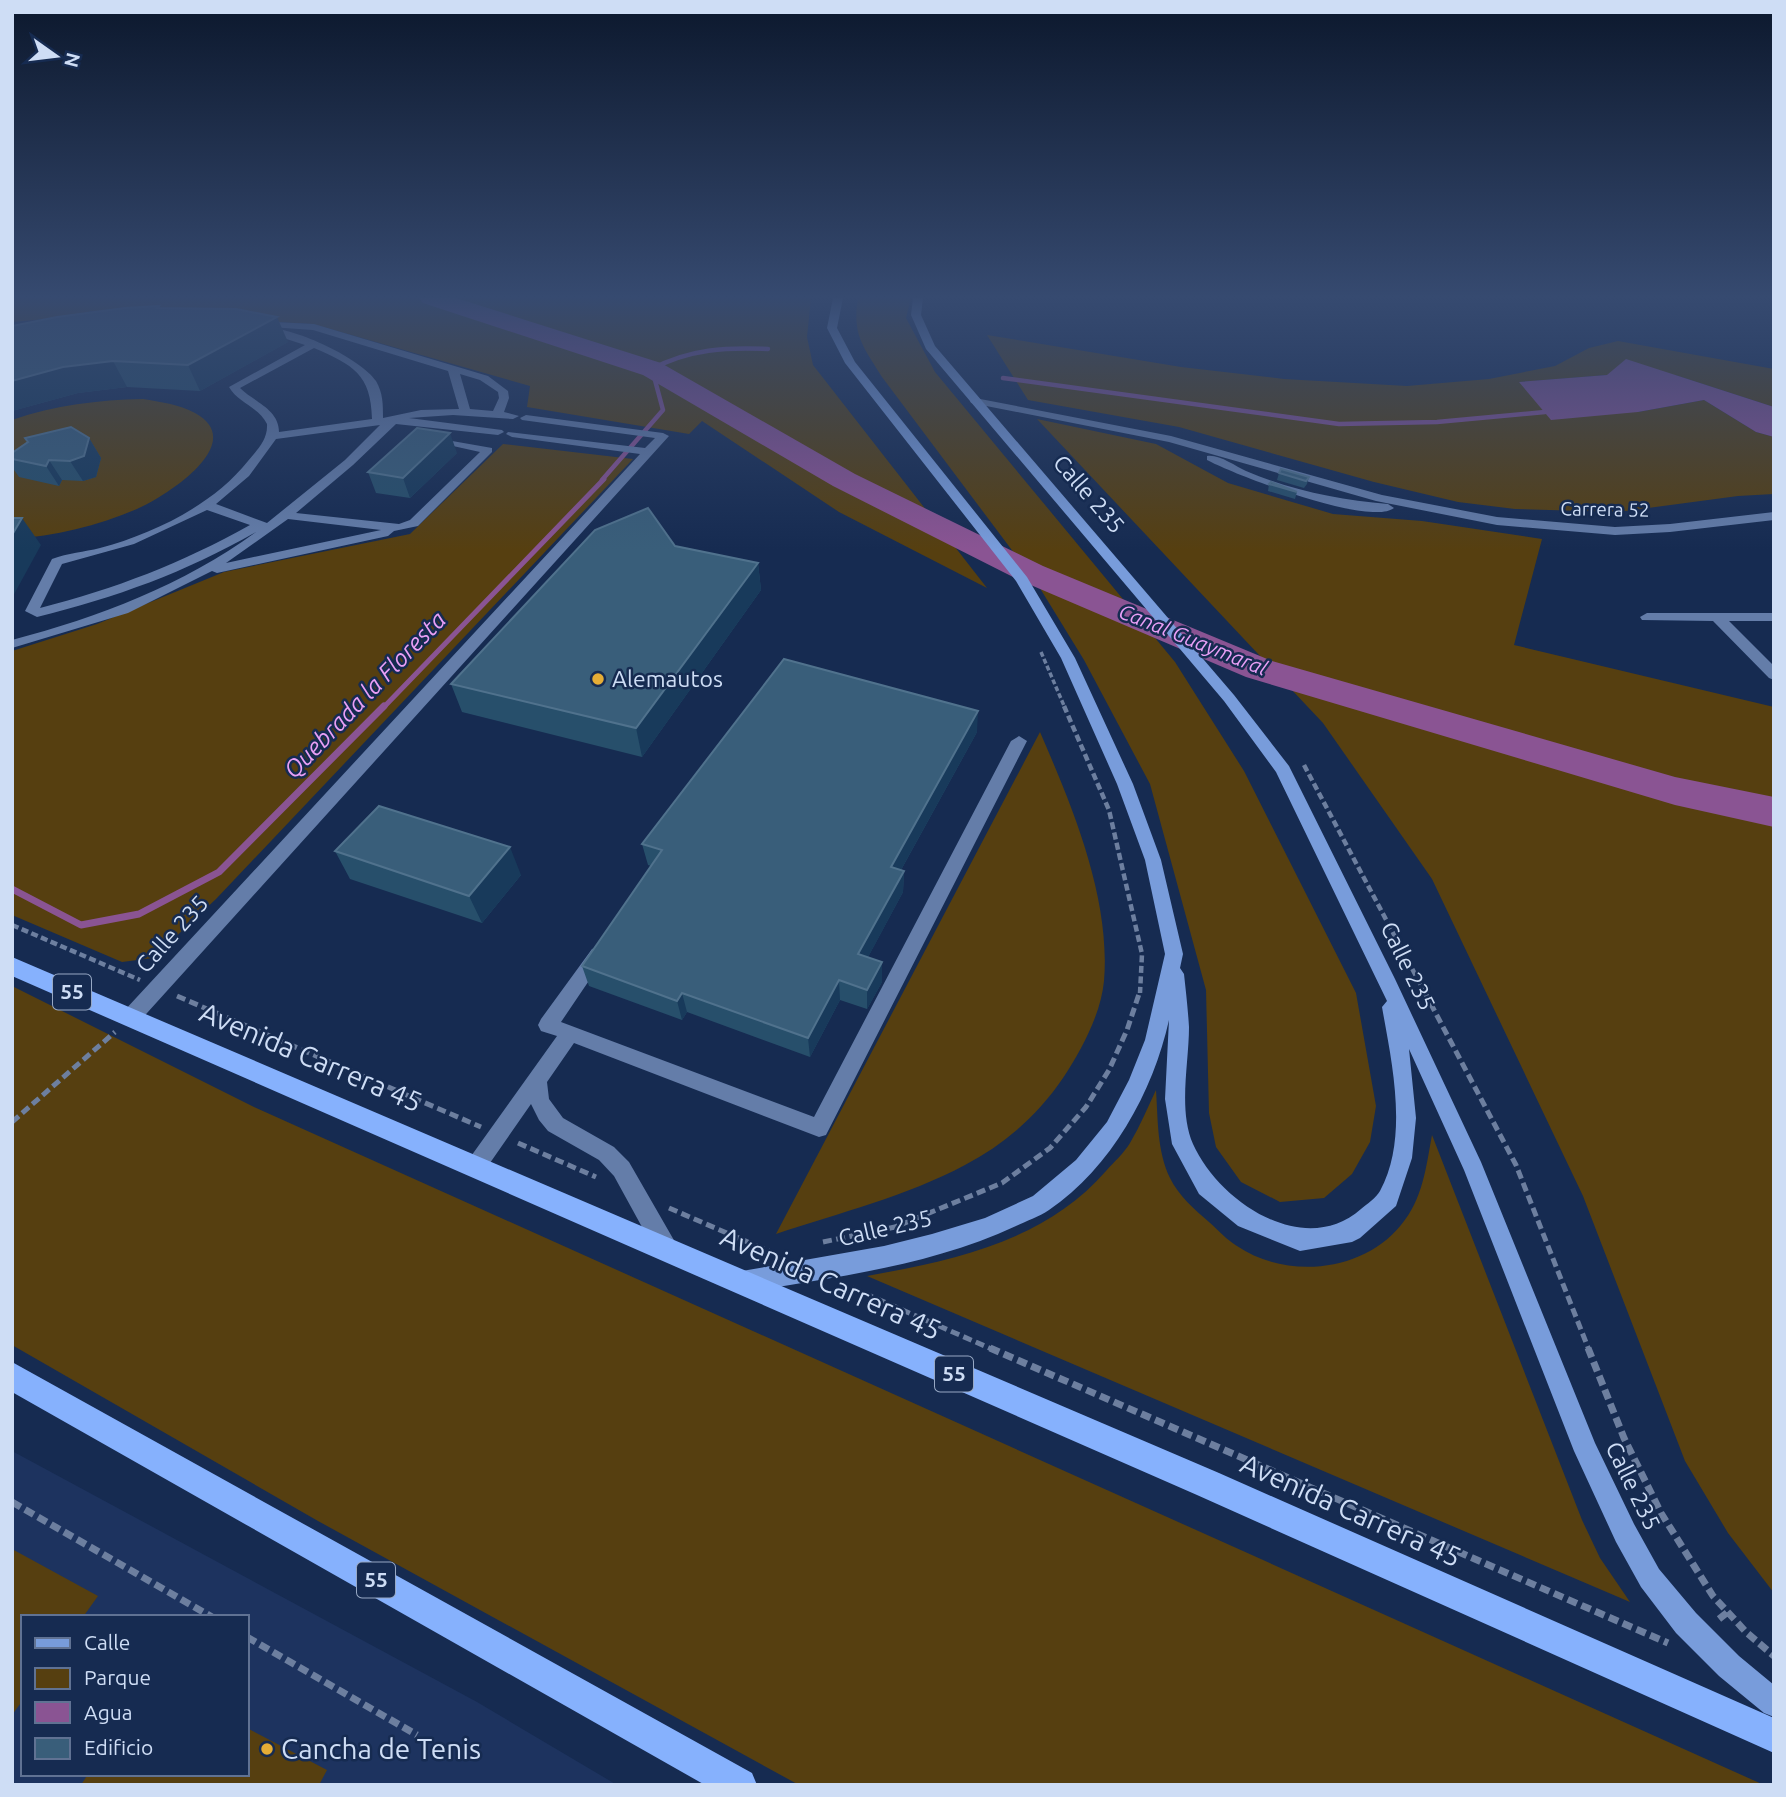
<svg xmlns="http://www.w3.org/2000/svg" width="1786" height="1797" font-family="Ubuntu,sans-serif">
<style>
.built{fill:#1d335f;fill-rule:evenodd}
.green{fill:#563f10}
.water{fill:#8a5493}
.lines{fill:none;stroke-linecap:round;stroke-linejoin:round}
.stream-far2{stroke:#8a5493;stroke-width:4.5}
.stream-far1{stroke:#8a5493;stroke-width:5}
.stream{stroke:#8a5493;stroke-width:7}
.river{fill:#8a5493;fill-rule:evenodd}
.path-far3{stroke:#6d7f9f;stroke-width:3.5;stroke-dasharray:5 2.5;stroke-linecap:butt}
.path-far2{stroke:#6d7f9f;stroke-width:4.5;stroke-dasharray:7 3.5;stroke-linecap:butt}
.path-far1{stroke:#6d7f9f;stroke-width:5;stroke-dasharray:9 4.5;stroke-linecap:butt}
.path{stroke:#6d7f9f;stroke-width:7;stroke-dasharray:10 5;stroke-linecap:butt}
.minor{fill:#647da9;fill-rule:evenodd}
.major{fill:#789cdb;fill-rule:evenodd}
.highway{fill:#86b1fd;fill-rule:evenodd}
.wall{fill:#274f6b}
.shaded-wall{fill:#183a5b}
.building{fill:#395e7a;stroke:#50728d;stroke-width:2}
.poi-dot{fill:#e5ad36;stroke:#162b51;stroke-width:2.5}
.labels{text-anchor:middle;stroke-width:5;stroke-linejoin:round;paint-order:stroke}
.far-street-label{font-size:19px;fill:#ceddf5;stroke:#162b51}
.far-water-label{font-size:21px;font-style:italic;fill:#e99ff6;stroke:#162b51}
.shield{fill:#162b51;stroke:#97a8c4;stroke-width:2}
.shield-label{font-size:21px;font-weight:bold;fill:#ceddf5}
.street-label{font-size:23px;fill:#ceddf5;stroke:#162b51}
.poi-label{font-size:23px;fill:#ceddf5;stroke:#162b51;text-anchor:start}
.water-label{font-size:24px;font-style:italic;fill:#e99ff6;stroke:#162b51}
.near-street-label{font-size:28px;fill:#ceddf5;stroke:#162b51}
.near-poi-label{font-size:28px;fill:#ceddf5;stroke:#162b51;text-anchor:start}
</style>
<rect width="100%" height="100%" fill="#162b51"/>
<path class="built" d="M12 1451 477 1702 617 1785H12ZM23 1617H247V1774H23Z"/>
<path class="green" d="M12 298H811L807 337 813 365 987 588 839 512 702 421 689 434 527 407 530 386 313 324 91 311 78 316 12 322Z
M858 298H911L906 318 935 372 1175 662 1244 771 1356 993 1376 1106 1370 1142 1352 1174 1324 1198 1280 1202 1241 1182 1216 1147 1209 1113 1206 990 1150 784 1084 660 1038 585 882 377C863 346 852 335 858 298Z
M987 335 1181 367 1284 379 1407 386 1489 379 1555 366 1589 348 1618 341 1774 369V407L1675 375H1607L1520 382 1638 412 1704 400 1756 432 1774 437V494L1738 496 1618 512 1515 509 1458 502 1374 482 1179 427 1028 400Z
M143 399C160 402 179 404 195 413 250 443 165 497 137 509 97 526 55 536 12 539V420C55 405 98 400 143 399Z
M1037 419 1156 444 1228 483 1333 514 1422 521 1542 539 1514 645 1774 707V1593L1728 1533 1685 1461 1583 1196 1432 879 1323 723Z
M503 444 633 459 216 899 153 958 122 962 12 915V651L97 624 224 572 410 534Z
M1040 732C1072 806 1111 898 1104 981 1101 1014 1081 1051 1063 1078 1038 1115 1005 1144 965 1165 907 1196 839 1213 776 1234Z
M12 986 254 1107 1764 1785H799L318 1521 12 1345Z
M1156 1090C1158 1120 1157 1151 1170 1178 1178 1195 1195 1210 1209 1222 1218 1230 1227 1240 1237 1246 1287 1280 1363 1272 1401 1225 1423 1199 1426 1167 1432 1135L1582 1520 1600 1558 1630 1602 867 1276C955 1260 1045 1241 1106 1171 1114 1162 1124 1153 1130 1143 1140 1126 1148 1107 1156 1090Z
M12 1549 98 1596 83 1617H23V1700L12 1715Z
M247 1728 327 1770 319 1785H81L88 1774H247Z"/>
<path class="water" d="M1626 359 1774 407V437L1756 432 1704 400 1638 412 1551 420 1519 382 1607 375Z"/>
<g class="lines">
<path class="stream-far2" d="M1003 378 1339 424 1437 422 1545 412
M602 480 663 410 652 369C689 349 727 347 768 349"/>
<path class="stream-far1" d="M383 708 604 479"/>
<path class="stream" d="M12 889 81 925 139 914 219 872 384 706"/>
<path class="river" d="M419 298H456L661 363 855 474 1043 566 1272 661 1675 777 1774 797V827L1675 805 1246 677 1019 580 833 486 643 375 423 303Z"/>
<path class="path-far3" d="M1041 652 1065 708"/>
<path class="path-far2" d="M1064 706 1109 810 1142 954 1140 993
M1304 765 1425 993
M12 925 140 980"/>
<path class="path-far1" d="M1424 991 1516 1165 1589 1350
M177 996 481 1127
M12 1122 115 1032
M518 1143 596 1177
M669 1208 773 1253
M823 1242 895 1227 1002 1183 1050 1148 1086 1107 1109 1070 1127 1030 1140 991
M852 1288 994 1350"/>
<path class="path" d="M990 1348 1668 1643
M1588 1348 1624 1438 1661 1513 1713 1596 1746 1632 1774 1656
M12 1502 212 1617
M1719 1619 1728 1612
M247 1637 417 1735"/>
<path class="minor" d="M253 321 314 324 488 376 508 391 509 398 504 412 519 416 513 419 453 415 409 418 502 430 504 432 498 435 396 424 353 465 296 513 399 524 410 520 480 452 435 442V438L492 448V452L418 526 394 531 388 536 217 573 212 571 128 613 12 648V640C99 617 183 585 256 532 184 573 117 597 37 617L25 611 52 559C68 553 84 552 100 548 153 534 213 505 248 461 257 450 268 440 267 424 259 407 238 403 229 387L305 345 265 332V328C292 326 361 358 376 381 383 393 383 404 383 418L421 410 459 409 448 371 313 330 256 326 251 323ZM314 348C353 365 371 374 372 419L279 432C279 409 254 402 240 388ZM460 374 480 380 498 392 499 398 493 411 470 409ZM380 425 345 460 267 523 216 504 249 476 276 439ZM207 510 250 525C182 563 115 589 40 608L62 564 134 544ZM288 519 381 530 226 563Z
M975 398 1171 436 1382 495 1497 517 1615 527 1670 524 1774 512V520L1670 532 1615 535 1497 525 1376 501 1169 442 971 403 970 401Z
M526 415 663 433 669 436 138 1023 131 1025 124 1023 121 1017 124 1011 640 454 512 437 506 434 508 432 645 448 655 438 522 420 520 418Z
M1207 456C1219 454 1235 466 1246 471 1291 490 1339 500 1388 504L1394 508C1370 527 1235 475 1207 460Z
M1647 613H1774V621H1729L1774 666V680L1769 678 1713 621 1642 620 1640 617Z
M1019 736 1027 741 826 1135 819 1137 574 1043 547 1082 549 1099 563 1118 614 1147 629 1162 675 1242 678 1250 675 1258 667 1261 659 1258 614 1176 599 1160 548 1131 539 1120 531 1104 483 1173 476 1176 469 1173 465 1166 469 1159 557 1036 541 1031 538 1025 541 1019 592 949 598 947 604 949 607 954 561 1022 814 1117 1011 741Z"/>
<path class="major" d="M833 298H843L837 328 855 362 1027 577 1075 658 1133 784 1161 860 1183 954 1180 968 1184 974C1186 992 1188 1010 1189 1027 1189 1063 1178 1110 1193 1144 1219 1202 1304 1259 1361 1209 1367 1204 1376 1198 1380 1191 1409 1137 1392 1064 1382 1007L1387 1001 1276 772 1224 701 926 349 911 315 913 298H923L921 315 935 346 1234 695 1289 766 1395 979 1481 1162 1595 1443 1634 1524 1659 1569 1696 1613 1739 1656 1774 1685V1717L1764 1713 1719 1676 1676 1633 1641 1587 1616 1542 1574 1451 1464 1170 1409 1049 1416 1118 1412 1158 1396 1206 1360 1238 1352 1242 1300 1251 1238 1226 1199 1194 1172 1144 1165 1099 1169 1020C1153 1092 1111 1168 1049 1210 1039 1217 1026 1221 1016 1226 931 1266 834 1277 742 1293L734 1290 731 1282 734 1274 742 1271 884 1246 932 1234 985 1218 1033 1196 1076 1160 1107 1122 1129 1080 1145 1040 1165 954 1145 860 1117 784 1061 658 1016 581 845 363 827 328Z"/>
<path class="highway" d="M12 957 1219 1473 1774 1718V1753L1197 1495 12 976Z
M12 1362 752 1773 757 1785H705L12 1392Z"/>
</g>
<path class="wall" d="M159 306 160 308 288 342 200 391 127 387 78 393 12 411V326Z
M25 438H89L101 458 96 477 83 481 62 480 59 486 19 477 12 467V453L28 442Z
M457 453 410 498 376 493 368 472Z
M1279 473 1309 477 1307 484 1304 488 1277 480Z
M1269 484 1297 492 1295 499 1268 491Z
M675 546 758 563 761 590 642 757 462 712 451 684Z
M977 732 901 870 904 871 903 892 868 957 882 982 867 1009 840 1000 810 1057 687 1012 682 1020 589 986 582 966 651 866 648 865 642 844Z
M335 851 521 875 482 923 350 879Z"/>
<path class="shaded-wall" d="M277 317 288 342 200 391 188 365Z
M113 361 127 387 78 393 12 411V381L63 367Z
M450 433 457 453 410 498 403 478Z
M89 438 101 458 96 477 83 481 70 461Z
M49 460 62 480 59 486 46 466Z
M22 518 41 545 12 598V535Z
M758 563 761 590 642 757 636 728Z
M978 711 977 732 891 888V867Z
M510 847 521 875 482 923 469 896Z
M904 871 903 892 859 974 858 954Z
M882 962V982L867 1009V990Z
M839 980 840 1000 810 1057 808 1038Z
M682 993 687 1012 682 1020 677 1001Z"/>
<path class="building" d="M159 306 157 308 236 309 277 317 188 365 113 361 63 367 12 381V326L57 317 125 308Z
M71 427 89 438 84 456 70 461 49 460 46 466 12 459V453L28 442 25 438Z
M417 428 450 433 403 478 368 472Z
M1281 469 1309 477 1306 481 1279 473Z
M1271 482 1297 492 1269 484Z
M648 508 675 546 758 563 636 728 451 684 595 530Z
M12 518H22L12 535Z
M784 659 978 711 891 867 904 871 858 954 882 962 867 990 839 980 808 1038 682 993 677 1001 582 966 662 850 642 844Z
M379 806 510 847 469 896 335 851Z"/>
<linearGradient id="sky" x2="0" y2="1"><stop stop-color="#0c182d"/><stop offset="0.54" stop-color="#364a70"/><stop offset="1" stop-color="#364a70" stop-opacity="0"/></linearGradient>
<rect width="1786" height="550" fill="url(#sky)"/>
<g class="poi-dot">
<circle cx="598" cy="679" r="7"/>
<circle cx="267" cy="1749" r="7"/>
</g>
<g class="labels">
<g class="far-street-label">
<text transform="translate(1605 509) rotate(1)" y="7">Carrera 52</text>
</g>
<g class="far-water-label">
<text transform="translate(1193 640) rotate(22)" y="7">Canal Guaymaral</text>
</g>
<g class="shield">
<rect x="53" y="974.5" width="38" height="35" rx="5"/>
<rect x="935" y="1356.5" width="38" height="35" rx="5"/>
<rect x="357" y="1562.5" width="38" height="35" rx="5"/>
</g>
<g class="shield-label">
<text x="72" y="999">55</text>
<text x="954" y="1381">55</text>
<text x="376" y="1587">55</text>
</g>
<g class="street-label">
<text transform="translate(1089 494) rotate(49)" y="8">Calle 235</text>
<text transform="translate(172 934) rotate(-48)" y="8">Calle 235</text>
<text transform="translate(1408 966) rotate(64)" y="8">Calle 235</text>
<text transform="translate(885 1228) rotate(-13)" y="8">Calle 235</text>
<text transform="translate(1633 1486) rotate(64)" y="8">Calle 235</text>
</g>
<g class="poi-label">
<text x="612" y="687">Alemautos</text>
</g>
<g class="water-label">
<text transform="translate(365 695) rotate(-46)" y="8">Quebrada la Floresta</text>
</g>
<g class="near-street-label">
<text transform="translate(311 1057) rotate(23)" y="10">Avenida Carrera 45</text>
<text transform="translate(831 1283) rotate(24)" y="10">Avenida Carrera 45</text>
<text transform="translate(1351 1510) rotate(24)" y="10">Avenida Carrera 45</text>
</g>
<g class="near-poi-label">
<text x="281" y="1759">Cancha de Tenis</text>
</g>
</g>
<rect width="1786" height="1797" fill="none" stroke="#ceddf5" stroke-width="28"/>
<rect x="21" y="1615" width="228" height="161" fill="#162b51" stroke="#607293" stroke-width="2"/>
<rect x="35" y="1638" width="35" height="10" fill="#789cdb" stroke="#607293" stroke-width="2"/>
<text x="84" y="1650" font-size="21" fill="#ceddf5">Calle</text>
<rect x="35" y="1668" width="35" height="21" fill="#563f10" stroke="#607293" stroke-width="2"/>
<text x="84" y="1685" font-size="21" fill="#ceddf5">Parque</text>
<rect x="35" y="1702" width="35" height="21" fill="#8a5493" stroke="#607293" stroke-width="2"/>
<text x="84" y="1720" font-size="21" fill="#ceddf5">Agua</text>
<rect x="35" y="1738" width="35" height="21" fill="#395e7a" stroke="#607293" stroke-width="2"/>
<text x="84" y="1755" font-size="21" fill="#ceddf5">Edificio</text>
<g transform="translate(56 56) rotate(104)" stroke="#162b51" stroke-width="5" paint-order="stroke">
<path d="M0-5L12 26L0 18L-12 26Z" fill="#ceddf5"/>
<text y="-10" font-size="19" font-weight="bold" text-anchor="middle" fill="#ceddf5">N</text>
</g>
</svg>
